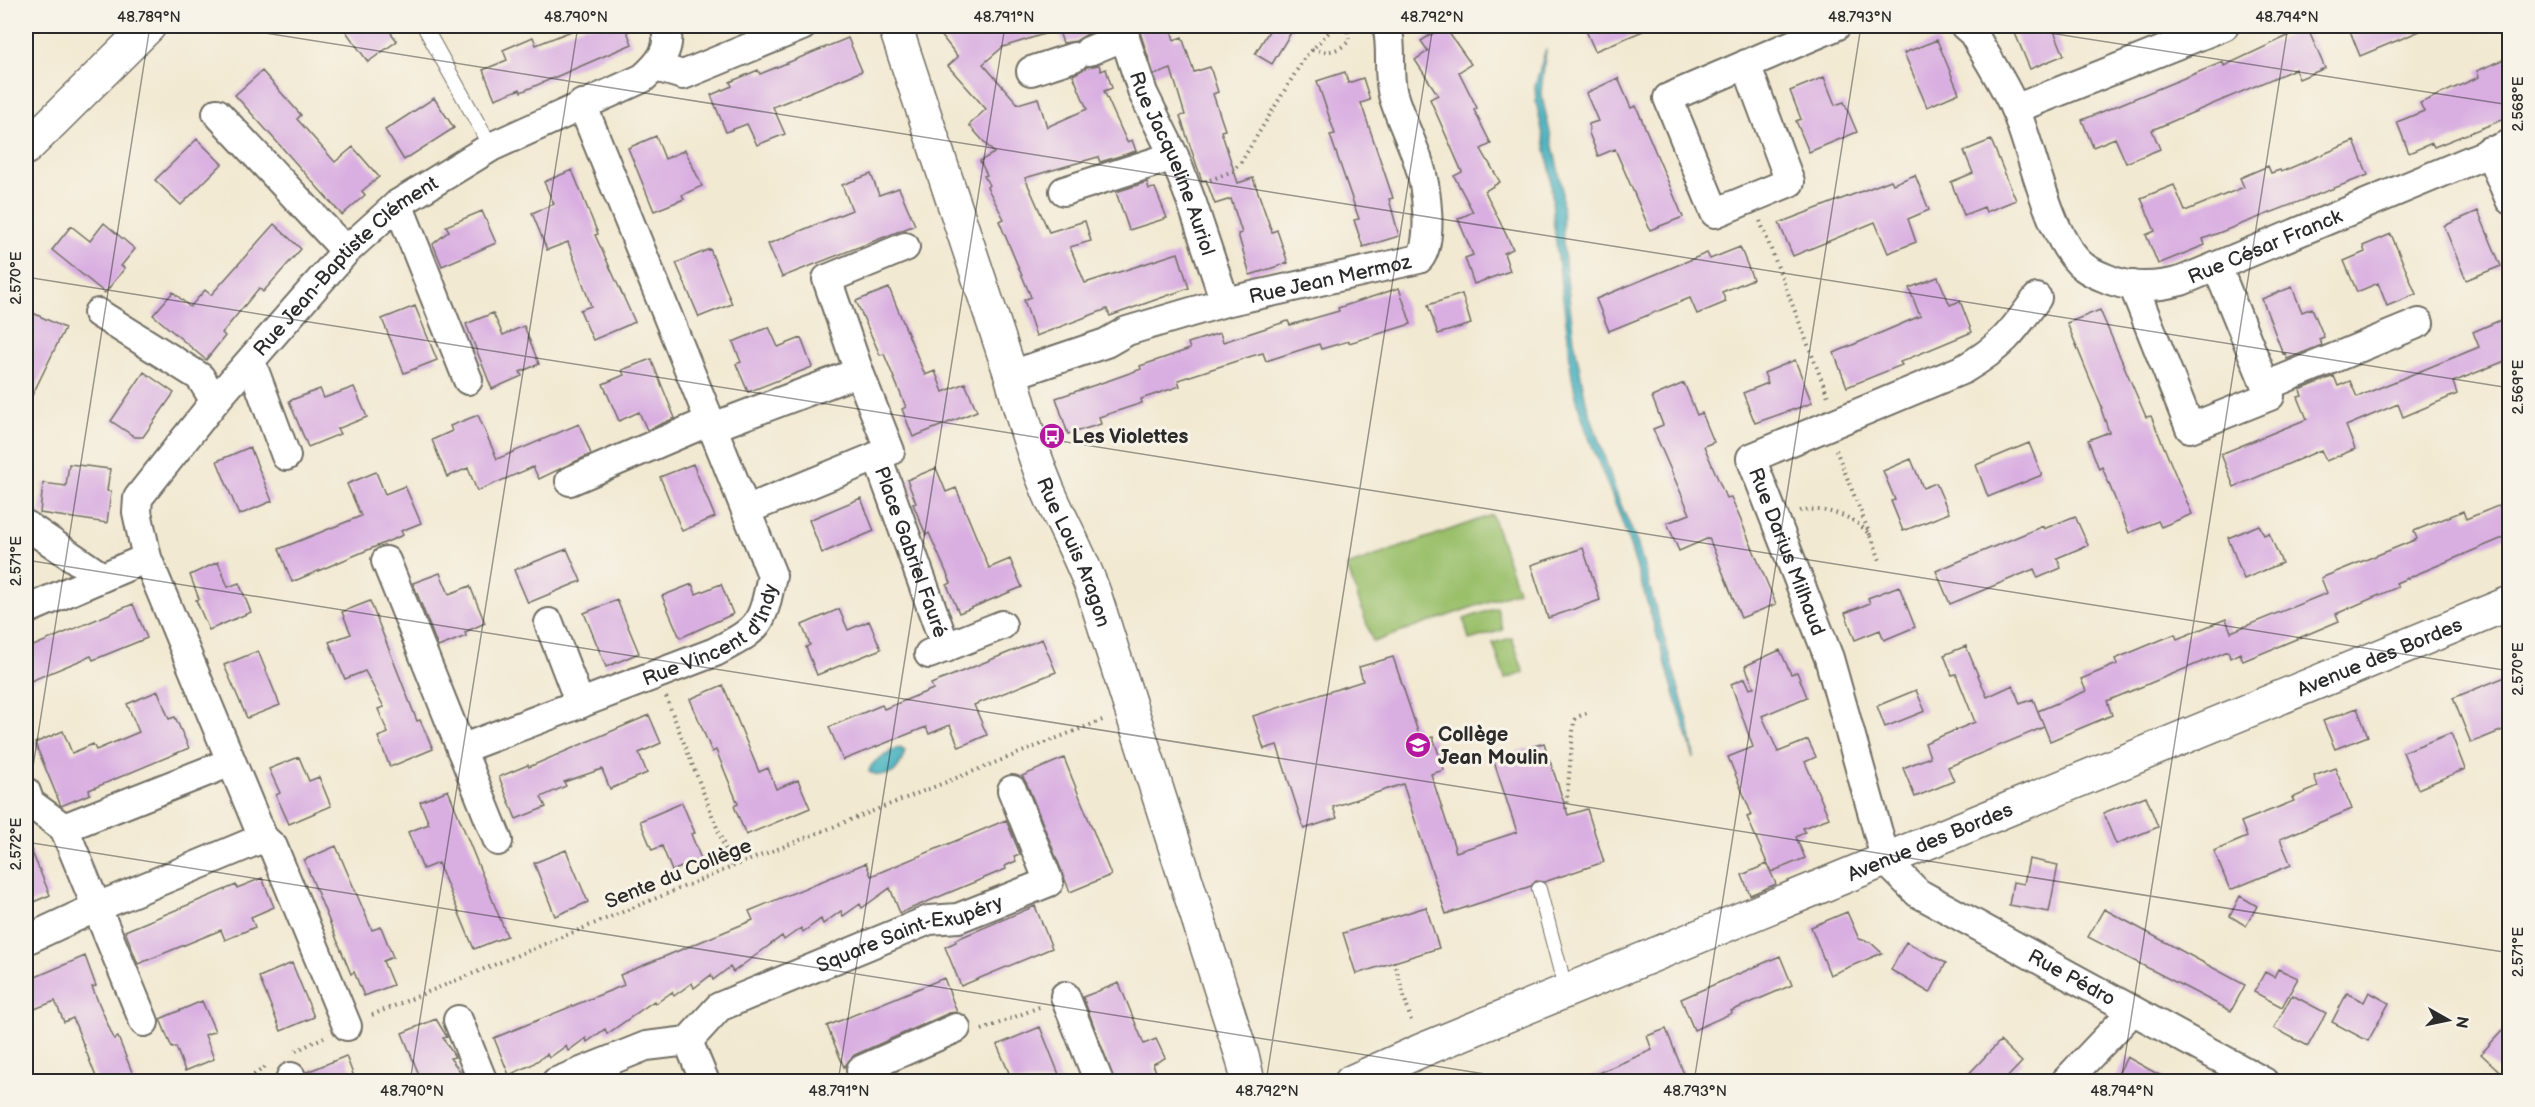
<svg xmlns="http://www.w3.org/2000/svg" width="2535" height="1107" font-family="'Balsamiq Sans',sans-serif">
<style>
.green{fill:#9ac06b;stroke:#62764b;stroke-width:1.5}
.water{fill:#41afbe;stroke:#366d74;stroke-width:1.5}
.building{fill:#d9afe1}
.lines{fill:none;stroke-linecap:round;stroke-linejoin:round}
.service-casing{stroke:#716e65;stroke-width:16}
.minor-casing{stroke:#716e65;stroke-width:32}
.tertiary-casing{stroke:#716e65;stroke-width:36}
.path{stroke:#716e65;stroke-width:4;stroke-dasharray:1.5 4.5;stroke-linecap:butt}
.service{stroke:#fff;stroke-width:14}
.minor{stroke:#fff;stroke-width:28}
.tertiary{stroke:#fff;stroke-width:33}
.ticks{fill:none;stroke:#2b2b2b;stroke-width:1.5;stroke-opacity:0.45}
.labels{text-anchor:middle;stroke-width:6;stroke-linejoin:round;paint-order:stroke}
.street-label{font-size:20px;fill:#2b2b2b;stroke:#f7f3e8}
.poi-label{font-size:20px;font-weight:bold;fill:#2b2b2b;stroke:#f7f3e8;text-anchor:start}
.neatline{fill:none;stroke:#2b2b2b;stroke-width:2}
.ticks-label{font-size:15px;text-anchor:middle;fill:#2b2b2b}
</style>
<rect width="100%" height="100%" fill="#f7f3e8"/>
<filter id="ink" filterUnits="userSpaceOnUse"><feTurbulence type="fractalNoise" baseFrequency=".0167" numOctaves="2"/><feDisplacementMap in="SourceGraphic" scale="12" xChannelSelector="R" yChannelSelector="G"/><feConvolveMatrix kernelMatrix="1 2 1 2 8 2 1 2 1" color-interpolation-filters="sRGB"/></filter>
<filter id="wash" filterUnits="userSpaceOnUse"><feTurbulence type="fractalNoise" baseFrequency=".008" numOctaves="4" result="noise"/><feDisplacementMap in="SourceGraphic" scale="24" xChannelSelector="R" yChannelSelector="G"/><feGaussianBlur stdDeviation="1.35" result="paint"/><feColorMatrix in="noise" values="0 0 0 0 0 0 0 0 0 0 0 0 0 0 0 0 0 1.4 0 .05"/><feComposite in="paint" operator="in"/></filter>
<g filter="url(#wash)">
<rect width="100%" height="100%" fill="#f2e9d2"/>
<path class="green" d="M1492 515 1518 591 1373 642 1347 566Z
M1497 608 1503 630 1469 640 1464 619Z
M1512 638 1524 673 1505 679 1493 643Z"/>
<path class="water" d="M1546 49 1541 92 1562 187 1563 245 1574 340 1586 402 1618 498 1637 542 1688 722 1694 758C1671 684 1650 609 1627 536 1606 472 1570 413 1569 345L1554 226 1550 169 1536 101 1535 86Z
M900 748 905 751C899 773 890 780 869 772 870 763 881 756 890 753V750Z"/>
<g id="blocks">
<path class="building" d="M342 26H386L397 41 368 62Z
M584 26H625L632 44 521 92 520 89 495 99 483 70 507 60 503 50 533 37 536 45Z
M934 26H1057V30L1003 47 983 64 1018 104 1038 98 1047 127 1087 109 1073 75 1087 67 1099 65 1101 71 1106 69 1112 88 1104 91 1127 142 1132 140 1136 151 1100 162 1098 157 1025 178 1049 232 1085 221 1091 241 1070 247 1085 283 1178 253 1189 288 1110 316 1107 309 1036 336 1024 300 1031 297 999 221 1004 219 987 187 989 185 984 176 987 175 980 161 994 153 969 125 986 109 948 66 958 57Z
M1057 26H1087L1089 33 1076 41 1063 43Z
M1138 26H1170L1174 40 1182 37 1194 72 1210 67 1218 92 1213 94 1225 130 1221 131 1238 183 1253 178 1272 232 1277 230 1288 263 1250 275 1238 234 1242 233 1231 199 1215 204 1206 180 1202 181 1180 116 1185 115 1171 69 1154 75Z
M1272 26H1295L1272 64 1255 54Z
M1444 26 1471 64 1459 72 1477 108 1474 110 1491 144 1481 149 1500 182 1485 191 1513 249 1504 253 1510 271 1474 284 1465 258 1473 255 1458 219 1473 212 1454 176 1462 172 1430 99 1438 95 1415 60 1428 51 1421 41Z
M1584 26H1655L1595 51Z
M2012 26H2052L2064 55 2030 69Z
M2348 26H2432L2360 56Z
M2307 27 2325 68 2299 79 2295 69 2152 130 2160 149 2126 163 2115 138 2093 147 2082 120 2223 62 2224 66Z
M848 38 862 71 773 107 785 134 757 145 747 124 726 132 711 95 732 86 730 82 758 70 760 74Z
M1937 40 1959 93 1927 107 1904 53Z
M2510 57V117L2434 147 2432 143 2409 153 2397 122 2424 111 2420 103 2479 77 2477 71Z
M262 71 301 115 297 119 335 162 353 147 379 177 362 191 365 195 342 215 235 95Z
M1345 72 1348 83 1363 78 1370 100 1361 103 1393 198 1389 199 1399 236 1363 247 1354 220 1359 219 1330 135 1335 134 1317 81Z
M1824 77 1835 105 1844 102 1857 132 1809 152 1796 121 1801 119 1790 91Z
M1618 78 1631 108 1636 106 1683 217 1650 230 1615 149 1598 156 1589 133V124L1598 121 1586 93Z
M434 98 454 128 404 160 385 130Z
M656 136 665 159 685 150 702 186 682 195 684 199 654 211 628 148Z
M197 139 222 164 181 205 155 180Z
M1991 140 2016 200 1986 212 1984 207 1964 215 1951 182 1973 173 1964 151Z
M2354 141 2368 175 2203 239 2205 245 2158 264 2146 235 2155 231 2141 198 2174 185 2185 211 2244 187 2240 178 2268 166 2271 173 2280 170 2281 172Z
M572 170 598 234 595 235 635 322 593 340 580 310 591 306 568 242 547 250 532 213 554 204 544 182Z
M871 174 879 195 899 188 915 225 782 277 768 244 852 210 842 185Z
M1915 175 1929 210 1908 219 1916 242 1888 253 1875 222 1793 256 1779 223 1891 180 1893 184Z
M1147 182 1149 189 1155 188 1167 218 1129 230 1116 192Z
M482 211 496 243 442 266 433 244 449 231 446 226Z
M2478 211 2501 266 2466 280 2444 226Z
M104 223 135 249 121 266 125 268 105 293 52 250 71 226 90 241Z
M274 224 301 249 263 292 259 288 222 333 225 336 206 360 153 315 173 292 190 307 205 290 211 295Z
M2391 234 2416 294 2387 306 2378 283 2357 292 2344 261 2365 252 2363 246Z
M1740 247 1753 279 1722 292 1726 302 1697 314 1690 298 1609 331 1596 299 1707 253 1710 259Z
M710 249 732 304 699 317 676 263Z
M1938 277 1950 305 1960 301 1972 332 1900 362 1902 365 1847 387 1834 353 1920 316 1909 288Z
M2292 287 2302 312 2312 308 2324 337 2319 339 2322 345 2287 359 2285 353 2283 354 2262 299Z
M889 288 925 375 935 371 943 392 965 383 977 411 913 437 902 409 906 407 884 354 880 355 856 301Z
M1399 288 1411 324 1349 343V341L1321 349 1319 344 1266 361 1263 353 1252 356 1178 380 1180 386 1141 399 1142 403 1099 417 1101 424 1068 434 1056 398 1113 379 1141 369 1140 366 1190 349 1188 343 1220 333 1223 342 1288 321 1290 325 1339 311 1338 308Z
M1462 294 1471 324 1438 334 1428 305Z
M415 306 437 360 404 373 382 319Z
M2100 310 2146 417 2151 416 2192 514 2161 527 2158 521 2129 533 2102 467 2099 469 2088 440 2109 432 2101 409 2102 408 2067 323Z
M33 313 65 328 26 408V327Z
M493 313 503 335 524 326 539 364 520 372 522 376 492 389 466 324Z
M2510 316V359L2453 382 2457 394 2403 417 2398 404 2346 426 2355 449 2326 461 2321 450 2234 487 2221 454 2307 419 2298 397 2302 396 2300 390 2334 376 2338 386 2350 381 2357 397 2479 347 2473 332Z
M769 327 778 347 801 338 812 367 748 392 736 364 741 362 733 342Z
M651 359 675 418 647 430 639 412 619 421 603 384 624 375 622 370Z
M1795 360 1812 403 1755 423 1743 393 1768 383 1764 373Z
M144 372 174 393 143 437H135L111 421Z
M1684 383 1697 415 1702 413 1714 442 1704 446 1726 498 1731 497 1776 604 1741 618 1709 538 1679 551 1667 523 1690 514 1653 429 1663 425 1652 397Z
M354 387 367 417 337 429 340 434 308 447 289 401 320 389 324 398Z
M478 415 497 459 579 424 591 454 539 479 533 467 477 491 468 468 447 477 432 440 452 431 450 426Z
M2029 443 2042 475 1988 497 1976 465Z
M250 447 272 501 239 515 217 461Z
M1911 459 1923 488 1936 483 1949 513 1903 531 1891 501 1895 500 1883 471Z
M69 464 110 469 107 491 111 492 107 523 40 513 43 483 66 486Z
M693 464 715 517 682 531 660 477Z
M936 468 946 492 956 488 989 568 1010 559 1022 587 959 613 947 585 951 583 929 533 926 535 913 504 916 503 907 480Z
M376 472 385 494 405 486 421 523 401 531 403 535 292 582 279 549 361 516 347 484Z
M861 498 874 531 822 553 809 520Z
M2510 501V535L2396 583 2398 587 2336 614 2339 621 2282 645 2243 661 2240 653 2230 658 2228 651 2107 701 2112 715 2050 741 2038 711 2086 691 2081 679 2117 664 2115 659 2175 634 2177 639 2226 619 2231 632 2327 593 2321 578 2417 539 2414 531 2463 511 2466 519Z
M2075 516 2088 545 2057 558 2061 568 2038 578 2034 569 1950 604 1936 571 2043 526 2044 529Z
M2259 525 2264 535 2269 533 2282 563 2244 579 2228 538Z
M1583 548 1600 600 1548 618 1531 565Z
M567 549 581 581 528 603 514 570Z
M218 562 228 587 239 583 251 612 209 630 196 600 199 599 190 575Z
M440 573 449 594 470 586 485 623 465 632 466 636 438 647 413 583Z
M692 584 696 594 721 584 733 614 680 638 662 596Z
M1899 586 1915 627 1884 640 1880 630 1855 640 1845 613 1870 603 1868 598Z
M617 600 639 653 606 667 584 613Z
M370 601 417 721 420 720 433 749 390 767 378 737 388 733 378 709 384 707 365 671 345 679 329 642 351 634 342 612Z
M133 604 147 638 93 660 91 656 26 683V649Z
M839 609 848 630 869 621 881 649 817 675 806 647 810 645 802 625Z
M1042 639 1056 672 974 705 987 735 959 747 950 725 929 734 926 727 843 760 829 727 882 705 884 709 933 689 931 684Z
M1966 646 1987 697 2013 685 2020 704 2033 699 2044 727 1948 767 1954 781 1915 797 1903 768 1930 757 1925 743 1975 722 1956 674 1952 675 1944 655Z
M1780 650 1791 674 1797 672 1807 697 1762 716 1778 752 1808 740 1816 757 1805 762 1829 818 1803 828 1805 832 1796 837 1805 858 1771 872 1747 817 1752 815 1728 757 1753 747 1731 684 1745 678 1750 689 1754 687 1745 666Z
M258 651 280 705 247 718 224 665Z
M1393 657 1421 741 1433 737 1444 770 1431 774 1456 852 1517 832 1493 759 1544 743 1568 815 1587 809 1604 862 1544 882 1536 881 1531 886 1446 914 1403 784 1333 807 1337 818 1304 829 1277 745 1264 749 1253 716 1363 681 1359 667Z
M2510 675V727L2471 743 2453 698Z
M723 685 759 772 768 768 776 789 798 780 810 808 746 835 734 806 738 804 716 750 712 752 690 699Z
M1916 690 1925 711 1885 727 1877 706Z
M158 691 169 719 175 717 189 748 89 790 90 794 61 806 35 743 63 731 72 753 93 744 96 750 139 732 127 704Z
M2357 708 2368 736 2335 749 2323 721Z
M649 715 661 743 639 753 647 773 610 789 602 769 564 782 566 786 541 797 546 807 516 819 499 777 528 765 529 767Z
M2451 733 2465 769 2418 789 2403 752Z
M299 757 309 781 319 777 331 806 289 824 276 795 280 793 269 769Z
M1064 758 1111 875 1070 892 1027 784 1022 776Z
M2335 768 2352 809 2280 839 2291 865 2230 890 2214 851 2247 837 2241 822 2294 801 2292 798 2318 787 2314 776Z
M448 790 507 936 474 949 438 863 423 869 408 832 429 824 420 802Z
M2146 796 2158 827 2116 844 2103 813Z
M682 803 695 833 691 834 701 859 672 871 662 846 652 850 640 821Z
M1006 820 1020 854 1014 856 1016 861 1005 866 1006 869 900 913 890 888 862 908 860 904 843 916 841 911 823 924 821 919 803 932 801 928 784 940 782 936 733 972 730 967 713 980 711 975 694 988 692 983 674 996 672 992 655 1004 654 1001 607 1034 605 1029 587 1042 586 1038 568 1051 566 1046 549 1058 547 1054 531 1065 509 1075 494 1038 624 985 620 975 753 920 749 911 866 863 871 876Z
M26 838 50 895 26 905Z
M336 846 372 930 381 927 393 957 383 961 393 985 364 996 354 972 351 974 304 860Z
M566 850 588 902 555 916 534 863Z
M2029 859 2058 865 2049 912 2009 905 2013 882 2024 884Z
M1767 864 1776 884 1750 895 1742 875Z
M262 878 274 907 251 917 255 927 225 940 221 930 138 964 125 931 236 885 237 888Z
M2240 896 2257 906 2246 926 2230 916Z
M1035 906 1052 948 961 986 945 947 956 942 955 940Z
M1426 907 1439 948 1356 974 1343 933Z
M2104 909 2245 985 2231 1011 2088 937Z
M1847 912 1859 939 1870 942 1882 953 1830 975 1811 927Z
M1906 942 1946 963 1930 993 1891 970Z
M85 956 96 986 92 987 114 1039 118 1037 136 1082H98L73 1018 64 1022 55 1001 32 1010 26 994V981Z
M1780 956 1792 985 1731 1011 1732 1013 1694 1030 1681 999Z
M292 963 314 1017 281 1031 259 977Z
M2278 969 2298 978 2282 1007 2254 992 2265 972 2274 977Z
M944 978 957 1012 949 1013 854 1055 844 1067 827 1026Z
M1119 983 1144 1044 1156 1039 1165 1058 1153 1064 1160 1082H1115L1083 997Z
M2369 992 2389 1003 2368 1041 2332 1022 2347 993 2364 1002Z
M2292 995 2326 1013 2308 1046 2274 1028Z
M202 1001 215 1031 205 1035 214 1059 185 1071 176 1047 172 1048 160 1019Z
M436 1019 447 1037 443 1038 455 1057 450 1058 463 1075 451 1082H422L402 1033Z
M2510 1022V1081L2481 1054Z
M1040 1027 1062 1082H1013L997 1045Z
M1666 1029 1684 1074 1666 1082H1577L1652 1050 1647 1036Z
M2000 1041 2022 1062 2003 1082H1961Z
M346 1056 356 1082H309L307 1072Z
M2127 1057 2172 1082H2114Z"/>
</g>
</g>
<g filter="url(#ink)">
<use href="#blocks" fill-opacity="0" stroke="#716e65" stroke-width="1.5"/>
<g class="lines">
<g class="service-casing">
<path id="service" d="M424 26 491 147
M1539 889 1566 991"/>
</g>
<g class="minor-casing">
<g id="minor">
<path id="s1" d="M1121 26 1143 93 1174 156 1192 203 1225 302"/>
<path id="s2" d="M1965 26 1973 33C1987 58 2004 83 2015 109 2033 150 2049 241 2084 267 2093 274 2103 277 2113 281 2136 289 2158 287 2181 281L2510 144"/>
<path d="M1089 51 1125 36"/>
<path d="M1746 64 1790 182 1715 213 1668 98 1836 26"/>
<path d="M656 67 683 75 802 26"/>
<path d="M1031 71 1074 57"/>
<path d="M2015 109 2224 26"/>
<path d="M217 113 346 251"/>
<path d="M2489 151 2510 200"/>
<path d="M1064 191 1174 156"/>
<path d="M398 204 468 380"/>
<path d="M2133 285 2190 428 2270 396 2217 267"/>
<path id="s3" d="M2037 298C2012 333 2001 347 1964 369L1751 458 1829 658 1886 861 1918 893 2264 1082"/>
<path d="M98 313 200 377 215 401"/>
<path d="M251 362 286 456"/>
<path d="M859 372 827 279 905 247"/>
<path id="s4" d="M1011 375 1106 343 1127 331 1225 302 1419 259C1434 242 1426 185 1419 164 1412 141 1400 119 1393 95 1387 72 1393 47 1387 26"/>
<path d="M2266 386 2419 323"/>
<path d="M713 427 859 372 890 451 746 510"/>
<path id="s5" d="M877 456 946 648"/>
<path d="M570 481 710 421"/>
<path d="M26 525 102 577"/>
<path d="M386 561 498 841"/>
<path d="M26 610 147 558"/>
<path d="M549 623 580 704"/>
<path d="M929 654 1002 625"/>
<path id="s6" d="M461 749 715 652C761 628 762 625 772 575L582 104"/>
<path d="M26 792 30 803 64 828"/>
<path d="M26 940 95 908 263 838"/>
<path d="M1065 996 1099 1082"/>
<path d="M458 1020 483 1082"/>
<path d="M144 1022 64 828 231 762"/>
<path id="s7" d="M347 1026 273 847 263 838 147 558 137 512 138 498 215 401 346 251 398 204 491 147 643 78C659 64 673 48 665 26"/>
<path d="M688 1041 705 1082"/>
<path d="M291 1077 293 1082"/>
<path id="s8" d="M556 1082 646 1046 688 1041 719 1007 929 920 958 918 1049 882 1012 790"/>
<path d="M866 1082 861 1070 956 1028"/>
<path d="M2065 1082 2124 1020 2129 1009"/>
</g>
</g>
<g class="tertiary-casing">
<g id="tertiary">
<path id="s9" d="M895 26 1011 375C1023 419 1035 463 1054 504 1068 534 1083 562 1094 593L1243 1059 1248 1082"/>
<path d="M26 148 149 26"/>
<path id="s10" d="M1351 1082 1420 1051 2510 603"/>
</g>
</g>
<path class="path" d="M1312 50C1327 53 1338 52 1349 41L1347 26
M1210 180 1233 171 1241 162 1305 57 1335 26
M1760 221 1829 399
M1836 450 1870 535
M1800 511C1822 506 1859 516 1871 538 1875 544 1877 553 1880 560
M666 697 732 866
M1566 809 1574 721 1577 717 1587 713
M1394 961 1412 1024
M372 1015 732 867 1105 719
M982 1030 1042 1006
M296 1051 324 1037
M244 1082 268 1065"/>
<use href="#service" class="service"/>
<use href="#minor" class="minor"/>
<use href="#tertiary" class="tertiary"/>
</g>
</g>
<path class="ticks" d="M221 26 2510 388M2005 26 2510 105M26 277 2510 671M26 560 2510 953M26 811 150 26M26 842 1535 1082M410 1082 578 26M838 1082 1005 26M1266 1082 1433 26M1694 1082 1861 26M2121 1082 2288 26"/>
<defs>
<g id="bus-disc" transform="scale(1.35)"><circle r="9.5" fill="#b5179e" stroke="#f7f3e8"/><path d="M-5-6H5V4H4V6H2V4H-2V6H-4V4H-5ZM-3.5-4V0h7V-4ZM-3.5 1.2v1.5H-2V1.2ZM2 1.2v1.5H3.5V1.2Z" fill="#fff"/></g>
<g id="school-disc" transform="scale(1.35)"><circle r="9.5" fill="#b5179e" stroke="#f7f3e8"/><path d="M0-5L7-2L0 1L-7-2ZM-4 1L0 2.5L4 1V4Q0 6-4 4Z" fill="#fff"/></g>
</defs>
<g fill-rule="evenodd">
<use href="#bus-disc" x="1052" y="436"/>
<use href="#school-disc" x="1418" y="745"/>
</g>
<g class="labels">
<g class="street-label">
<text dy="7" stroke="none"><textPath href="#s1" startOffset="147">Rue Jacqueline Auriol</textPath></text>
<text dy="7" stroke="none"><textPath href="#s2" startOffset="464">Rue César Franck</textPath></text>
<text dy="7" stroke="none"><textPath href="#s7" startOffset="884">Rue Jean-Baptiste Clément</textPath></text>
<text dy="7" stroke="none"><textPath href="#s4" startOffset="334">Rue Jean Mermoz</textPath></text>
<text dy="7" stroke="none"><textPath href="#s3" startOffset="434">Rue Darius Milhaud</textPath></text>
<text dy="7" stroke="none"><textPath href="#s5" startOffset="102">Place Gabriel Fauré</textPath></text>
<text dy="7" stroke="none"><textPath href="#s9" startOffset="556">Rue Louis Aragon</textPath></text>
<text dy="7" stroke="none"><textPath href="#s6" startOffset="280">Rue Vincent d'Indy</textPath></text>
<text dy="7" stroke="none"><textPath href="#s10" startOffset="1113">Avenue des Bordes</textPath></text>
<text dy="7" stroke="none"><textPath href="#s10" startOffset="627">Avenue des Bordes</textPath></text>
<text transform="translate(678 873) rotate(-22)" y="7">Sente du Collège</text>
<text dy="7" stroke="none"><textPath href="#s8" startOffset="390">Square Saint-Exupéry</textPath></text>
<text dy="7" stroke="none"><textPath href="#s3" startOffset="980">Rue Pédro</textPath></text>
</g>
<g class="poi-label">
<text x="1072" y="443">Les Violettes</text>
<text x="1438" y="741">Collège<tspan x="1438" dy="23">Jean Moulin</tspan></text>
</g>
</g>
<rect width="2535" height="1107" fill="none" stroke="#f7f3e8" stroke-width="66"/>
<g transform="translate(2448 1020) rotate(99)" stroke="#f7f3e8" stroke-width="4.5" paint-order="stroke">
<path d="M0-4.5L10 22L0 15L-10 22Z" fill="#2b2b2b"/>
<text y="-9" font-size="16" font-weight="bold" text-anchor="middle" fill="#2b2b2b">N</text>
</g>
<rect x="33" y="33" width="2469" height="1041" class="neatline"/>
<g class="ticks-label">
<text x="149" y="22">48.789°N</text>
<text x="576" y="22">48.790°N</text>
<text x="1004" y="22">48.791°N</text>
<text x="1432" y="22">48.792°N</text>
<text x="1860" y="22">48.793°N</text>
<text x="2287" y="22">48.794°N</text>
<text transform="translate(2518 104) rotate(-90)" y="5">2.568°E</text>
<text transform="translate(16 278) rotate(-90)" y="5">2.570°E</text>
<text transform="translate(2518 387) rotate(-90)" y="5">2.569°E</text>
<text transform="translate(16 561) rotate(-90)" y="5">2.571°E</text>
<text transform="translate(2518 669) rotate(-90)" y="5">2.570°E</text>
<text transform="translate(16 844) rotate(-90)" y="5">2.572°E</text>
<text transform="translate(2518 952) rotate(-90)" y="5">2.571°E</text>
<text x="412" y="1096">48.790°N</text>
<text x="839" y="1096">48.791°N</text>
<text x="1267" y="1096">48.792°N</text>
<text x="1695" y="1096">48.793°N</text>
<text x="2122" y="1096">48.794°N</text>
</g>
</svg>
